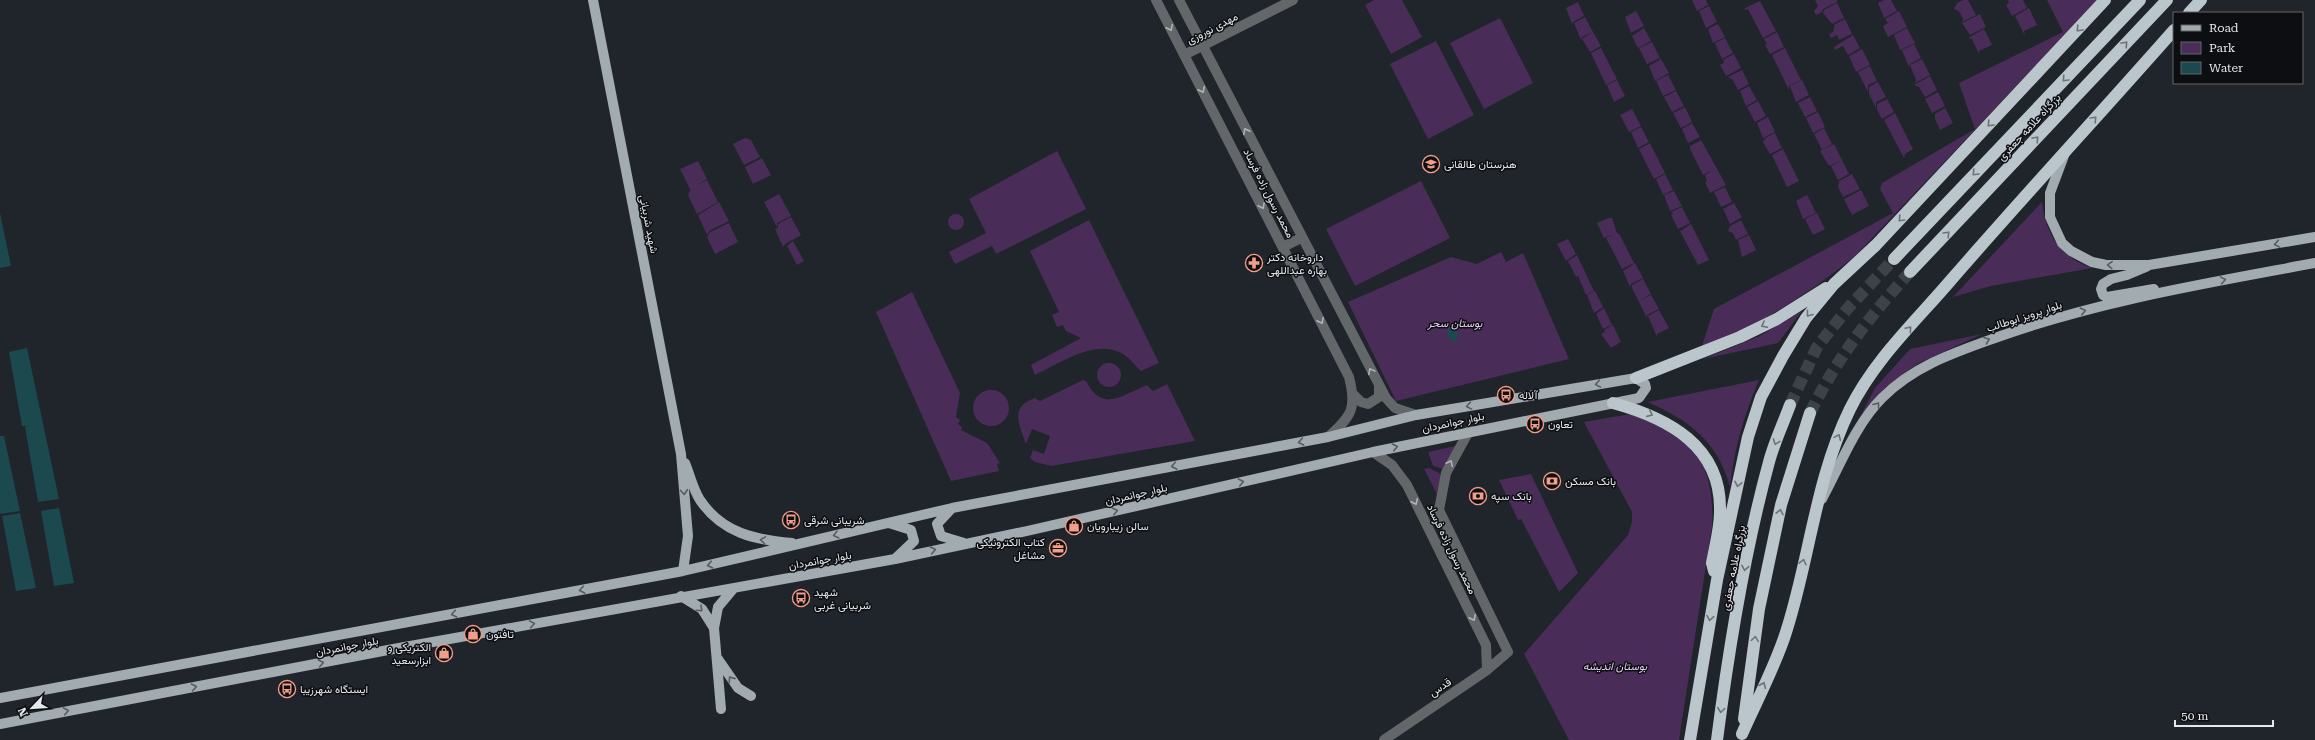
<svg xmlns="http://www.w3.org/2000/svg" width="2315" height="740" font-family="'Roboto Serif',Vazirmatn,serif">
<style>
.green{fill:#492c58}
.water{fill:#1b494d}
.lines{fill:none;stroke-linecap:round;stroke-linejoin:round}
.highway-tunnel{stroke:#3d4248;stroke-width:12;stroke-dasharray:12 6;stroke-linecap:butt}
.minor{stroke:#63676a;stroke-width:10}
.major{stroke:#a2abb0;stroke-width:10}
.highway{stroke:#bbc6cc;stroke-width:12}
.oneway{stroke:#b0b4b7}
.oneway2{stroke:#6c7378}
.oneway3{stroke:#575c60}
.labels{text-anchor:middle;stroke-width:3;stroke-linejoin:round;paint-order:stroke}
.street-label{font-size:11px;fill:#e4e7eb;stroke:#0c0e11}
.poi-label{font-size:11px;fill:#e4e7eb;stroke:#0c0e11;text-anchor:start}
.park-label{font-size:11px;font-style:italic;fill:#e7cdf5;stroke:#0c0e11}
</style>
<rect width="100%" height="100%" fill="#20252b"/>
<path class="green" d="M1374 0H1402L1422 37 1391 54 1365 5Z
M1692 0H1706L1708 5 1697 11Z
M1815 0H1837V2L1823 9 1822 12 1816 15 1814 11 1818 6Z
M1884 0H1891L1897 11 1884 18 1878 3Z
M1963 0H1968L1976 15 1962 22 1963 19 1959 11 1954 9 1957 3Z
M2008 0H2023L2027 8 2012 16 2006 5 2009 3Z
M2047 0H2098L1856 255C1808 295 1756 326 1700 352L1714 309 1893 213 1880 189 1882 183 1975 129 1959 83 2063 32Z
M1760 1 1776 31 1763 38 1748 9 1745 10V8Z
M1578 2 1584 16 1573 22 1572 24 1566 8Z
M1837 3 1844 18 1832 24 1823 13 1824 10Z
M1709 6 1717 22 1706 28 1699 11Z
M2029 8 2037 25 2024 31 2025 36 2015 16Z
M1636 11 1644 26 1631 33 1625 17Z
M1899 11 1907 27 1888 37 1883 26 1888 23 1885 19Z
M1980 14 1986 27 1970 35 1962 23Z
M1585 17 1593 32 1582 37 1581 40 1574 23Z
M1500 18 1533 83 1484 109 1450 43Z
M1845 19 1852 34 1839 40 1837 35 1831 38 1829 34 1833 32 1835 24Z
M1718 24 1725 37 1713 43 1708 29Z
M1644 28 1651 41 1638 48 1632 36Z
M1907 28 1915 43 1900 50 1894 35Z
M1984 29 1992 45 1979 51V54L1972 39 1968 38Z
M1593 32 1601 46 1590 52 1582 39Z
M1777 32 1784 47 1770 54 1765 45 1767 44 1764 39Z
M1853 35 1860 48 1848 55 1843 46 1835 50 1834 47Z
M1725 38 1733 53 1722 59 1715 43Z
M1436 41 1474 115 1428 139 1390 64Z
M1652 42 1660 58 1647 64 1639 48Z
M1914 44 1921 58 1910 64 1909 67 1902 50Z
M1601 48 1617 79 1606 85 1591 53Z
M1785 48 1801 80 1789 86V90L1772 55Z
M1862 49 1870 65 1856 72 1849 56Z
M1734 54 1741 68 1726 76 1720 65 1724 63 1723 60Z
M1661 59 1669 73 1655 81 1649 66Z
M1922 59 1930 75 1915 83 1916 80 1910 65Z
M1870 66 1877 81 1868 85V92L1858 72Z
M1742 70 1749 84 1738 90 1733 80 1728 77Z
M1668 75 1676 90 1663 96 1656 81Z
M1930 76 1937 90 1925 97 1919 87 1914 85Z
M1617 80 1625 96 1614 102 1607 85Z
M1802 80 1809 95 1796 102 1790 86Z
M1878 82 1886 97 1876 102V108L1869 94V87Z
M1749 86 1757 100 1746 106 1740 91Z
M1676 91 1684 106 1672 112 1664 97Z
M1938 92 1945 106 1932 113 1925 99Z
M1810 97 1817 111 1805 117 1798 103Z
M1887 99 1894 112 1882 119 1877 110V104Z
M1758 101 1766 116 1755 122 1747 107Z
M1685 107 1692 122 1681 128 1673 113Z
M1945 108 1953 123 1940 130 1935 119V114Z
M1632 109 1641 126 1629 132 1620 115Z
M1818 112 1825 127 1813 133 1806 118Z
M1895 113 1913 149 1905 154 1904 158 1884 120Z
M1768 117 1775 132 1763 138 1757 123Z
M1692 123 1700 137 1688 143 1682 129Z
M1641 127 1649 142 1638 148 1631 132Z
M1824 128 1832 144 1822 150 1814 134Z
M1775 133 1782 148 1770 154 1763 142 1765 138Z
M745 138 751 140 760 157 744 165 733 144Z
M1701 140 1726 185 1710 193 1705 182 1707 181 1705 175 1715 169 1703 175 1690 149V146Z
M1650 143 1658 159 1648 164 1658 159 1665 173 1654 179 1639 149Z
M1834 144 1842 160 1829 166 1820 151Z
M1783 149 1799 181 1787 187 1772 155Z
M1057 151 1086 209 996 254 992 246 955 264 949 252 986 233 969 199Z
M762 158 771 175 753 184 745 167Z
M1842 160 1849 174 1838 180 1831 166Z
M698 161 707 179 690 189 680 169Z
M1665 174 1673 190 1663 195 1656 179Z
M1852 174 1860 189 1843 197 1838 187 1839 181Z
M707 180 718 202 697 214 688 195 691 188Z
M1421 181 1450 238 1355 286 1326 229Z
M1725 187 1732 202 1721 207 1714 192Z
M1861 190 1869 206 1852 215 1844 199Z
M1674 191 1682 206 1670 211 1664 195Z
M779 194 791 216 777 223V227L764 202Z
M1807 195 1816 213 1803 219 1796 201Z
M719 202 729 221 709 231 707 235 698 215Z
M2042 202C2045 233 2061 258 2092 268L1991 286 1953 297Z
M1734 203 1742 217 1730 224 1723 209Z
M1682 207 1690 223 1678 229 1671 215 1673 214 1671 212Z
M1817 213 1825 229 1813 235 1805 219Z
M948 222a8 8 0 1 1 16 0a8 8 0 1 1-16 0Z
M791 217 801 235 785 244 783 247 775 229 778 228V224Z
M1609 218H1612L1617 233 1620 235 1634 263 1622 269 1606 238 1615 234 1604 238 1597 223Z
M1089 220 1159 363 1141 371C1135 366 1130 358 1123 354 1095 338 1061 363 1035 375L1031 365 1081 338 1066 331 1063 325 1057 327 1052 315 1059 312 1030 251Z
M1741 220 1748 234 1736 240 1733 233 1728 231 1730 226Z
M729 223 738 242 715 254 707 237 710 232Z
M1691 224 1709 260 1698 265 1680 231Z
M1749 235 1756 250 1742 257 1738 240Z
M1568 239 1576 254 1566 261 1557 244Z
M793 241 804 261 797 265 787 246Z
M1501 252 1506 262 1523 253 1569 359 1396 401 1348 302 1451 257 1477 264Z
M1577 255 1594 291 1586 295 1578 276 1576 277 1568 261Z
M1635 263 1643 278 1631 284 1630 287 1623 271Z
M1643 279 1651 294 1639 301 1651 295 1659 309 1647 315V318L1632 288V285Z
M1595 291 1603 307 1594 313 1587 295Z
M912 292 960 393 956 417 960 420 958 424 962 427 961 430 987 443 1000 463 997 464 999 471 951 481 876 312Z
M1604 308 1612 325 1603 329 1596 314Z
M1659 310 1669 328 1657 334V337L1648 316Z
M1802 311 1778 343 1703 359 1760 336Z
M1613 325 1621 342 1611 348 1601 334 1605 332 1604 330Z
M1982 334 1917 364 1885 388 1861 415 1875 388 1910 349Z
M1097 375a12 12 0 1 1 24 0a12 12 0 1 1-24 0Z
M1083 380 1086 381C1103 413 1120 396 1147 385L1153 391 1167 384 1195 441 1051 466 1035 462 1030 458 1033 450 1044 454 1050 436 1032 429 1026 444C1019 424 1009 407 1035 398L1040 401Z
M1759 380C1744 415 1734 449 1730 487 1718 441 1689 421 1648 402Z
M973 408a18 18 0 1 1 36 0a18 18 0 1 1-36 0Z
M1631 414C1692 433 1715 461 1712 526L1679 740H1569L1524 654 1628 535 1632 522V512L1584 422Z
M1456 446 1443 469 1433 466 1428 452Z
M1429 468 1441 474 1437 494 1424 469Z
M1531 474 1578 573 1559 592 1521 519 1518 520 1499 480Z"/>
<path class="water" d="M0 213 11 266 0 268Z
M1448 325 1458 333 1456 342 1447 337Z
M27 348 59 499 38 502 25 427 28 426H22L9 352Z
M0 436H4L20 511 0 514Z
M59 508 74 583 54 586 41 511Z
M20 513 36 588 16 591 2 516Z"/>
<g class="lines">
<path class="highway-tunnel" d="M1790 405 1817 347 1848 308 1894 259
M1810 413C1837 358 1869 317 1910 272"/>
<path class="minor" d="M1156 0 1349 377C1357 408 1352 416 1328 437
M1179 0 1386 398 1395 408 1416 415
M1184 55 1293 0
M1283 247 1301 238
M1353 394 1361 402 1368 404 1379 397V386
M1373 452 1392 465 1407 485 1486 645 1487 670
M1384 740 1487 670 1508 652 1439 510 1446 473 1469 431"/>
<path class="major" d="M593 0 681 454 688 536 683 571
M2065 153 2050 193V217L2062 243 2071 251 2092 262 2106 265H2149L2315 237
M2146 267 2127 275 2111 279 2103 284 2101 289 2103 295 2107 297 2154 289
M685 463C690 475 693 489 700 500 722 533 755 540 792 543
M1822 499C1840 466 1855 425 1882 398 1914 366 1953 353 1995 338 2098 301 2208 283 2315 263
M952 508 937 524 941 536 964 543
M889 523 911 530 914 541 895 559
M681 596 702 609 714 628
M718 659 738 688 751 696
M0 698 683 571 952 508 1328 437 1416 415 1636 378 1645 384 1646 388 1639 398 1373 452 1027 531 895 559 388 650 0 724
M721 709 714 628 718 607 733 589"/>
<path class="highway" d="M2189 13 2201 0
M1894 259 2140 0
M1910 272 2167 0
M1636 378 1740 337 1777 319 1826 288
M1613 403C1668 418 1722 446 1720 512 1720 529 1715 546 1712 563L1714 571
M1744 719 1759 609 1781 505 1810 413
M1742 734C1757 700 1777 663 1787 629 1810 556 1816 478 1850 409 1874 360 1916 321 1951 280 2024 196 2100 114 2174 30
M1690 740 1717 580 1748 437 1761 397 1783 356 1806 318 1834 284 1876 245 2105 0
M1717 740C1729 647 1744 553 1769 462 1774 443 1783 424 1790 405"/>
</g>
<defs><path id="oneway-chevron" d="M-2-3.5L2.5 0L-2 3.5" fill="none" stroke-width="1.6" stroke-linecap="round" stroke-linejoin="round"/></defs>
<g class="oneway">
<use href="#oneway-chevron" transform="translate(1170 28) rotate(63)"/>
<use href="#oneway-chevron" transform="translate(1202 90) rotate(63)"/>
<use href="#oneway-chevron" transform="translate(1246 131) rotate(-117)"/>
<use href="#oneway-chevron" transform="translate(1262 206) rotate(63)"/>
<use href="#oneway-chevron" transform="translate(1321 321) rotate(63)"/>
<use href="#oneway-chevron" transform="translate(1371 371) rotate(-118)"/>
<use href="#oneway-chevron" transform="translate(1450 463) rotate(-64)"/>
<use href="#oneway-chevron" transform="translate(1415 502) rotate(64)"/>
<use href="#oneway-chevron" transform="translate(1473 618) rotate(63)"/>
</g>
<g class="oneway2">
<use href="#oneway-chevron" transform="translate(2079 29) rotate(133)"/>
<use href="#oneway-chevron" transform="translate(2125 44) rotate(-47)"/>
<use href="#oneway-chevron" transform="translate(2065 79) rotate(133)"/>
<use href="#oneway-chevron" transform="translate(2094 119) rotate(-47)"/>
<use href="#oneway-chevron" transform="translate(1990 124) rotate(133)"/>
<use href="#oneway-chevron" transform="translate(2036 139) rotate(-47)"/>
<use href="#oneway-chevron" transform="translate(1975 173) rotate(133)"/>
<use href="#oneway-chevron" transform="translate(1901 219) rotate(134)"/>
<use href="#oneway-chevron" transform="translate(1947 234) rotate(-47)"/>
<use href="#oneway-chevron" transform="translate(1809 314) rotate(128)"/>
<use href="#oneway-chevron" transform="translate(1764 325) rotate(154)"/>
<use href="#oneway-chevron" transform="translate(1909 329) rotate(-49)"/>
<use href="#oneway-chevron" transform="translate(1650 414) rotate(24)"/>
<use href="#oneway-chevron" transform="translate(1838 437) rotate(-66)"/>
<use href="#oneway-chevron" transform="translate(1776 442) rotate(110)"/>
<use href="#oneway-chevron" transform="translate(1738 484) rotate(102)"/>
<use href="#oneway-chevron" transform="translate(1780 512) rotate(-78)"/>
<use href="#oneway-chevron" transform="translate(1803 562) rotate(-77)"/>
<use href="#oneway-chevron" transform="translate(1745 568) rotate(100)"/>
<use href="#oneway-chevron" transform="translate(1710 618) rotate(99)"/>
<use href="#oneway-chevron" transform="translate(1755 639) rotate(-82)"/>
<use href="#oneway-chevron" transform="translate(1763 685) rotate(-67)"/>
<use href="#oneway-chevron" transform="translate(1721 710) rotate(98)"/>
</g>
<g class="oneway3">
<use href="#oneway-chevron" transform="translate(2277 244) rotate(170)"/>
<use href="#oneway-chevron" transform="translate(2110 265) rotate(-177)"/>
<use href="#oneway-chevron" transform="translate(2223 280) rotate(-10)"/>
<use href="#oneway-chevron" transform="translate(2083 311) rotate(-13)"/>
<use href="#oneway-chevron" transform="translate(1987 340) rotate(-20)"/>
<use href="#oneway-chevron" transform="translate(1598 384) rotate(170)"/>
<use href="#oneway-chevron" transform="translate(1877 405) rotate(-53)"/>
<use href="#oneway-chevron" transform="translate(1469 406) rotate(170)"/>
<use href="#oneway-chevron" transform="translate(1301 442) rotate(169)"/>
<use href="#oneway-chevron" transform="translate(1395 447) rotate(-12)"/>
<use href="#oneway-chevron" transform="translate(1174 466) rotate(169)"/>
<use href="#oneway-chevron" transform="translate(1241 482) rotate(-13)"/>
<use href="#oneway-chevron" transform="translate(684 492) rotate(85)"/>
<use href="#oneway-chevron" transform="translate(1115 511) rotate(-13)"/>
<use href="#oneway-chevron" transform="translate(836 535) rotate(166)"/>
<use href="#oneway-chevron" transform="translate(763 540) rotate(-171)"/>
<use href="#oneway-chevron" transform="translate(933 550) rotate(-12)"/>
<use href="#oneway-chevron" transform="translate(710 565) rotate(167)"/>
<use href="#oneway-chevron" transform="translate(582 590) rotate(169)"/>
<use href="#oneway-chevron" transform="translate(700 609) rotate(43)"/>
<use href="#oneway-chevron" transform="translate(454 614) rotate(169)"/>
<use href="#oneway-chevron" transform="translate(532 624) rotate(-10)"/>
<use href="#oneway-chevron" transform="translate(321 663) rotate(-11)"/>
<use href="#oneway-chevron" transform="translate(731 679) rotate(-125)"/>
<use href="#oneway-chevron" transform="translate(194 687) rotate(-11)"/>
<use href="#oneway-chevron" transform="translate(66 711) rotate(-11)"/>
</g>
<defs>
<g id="school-ring" transform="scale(0.9)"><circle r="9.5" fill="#0c0e11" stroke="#f49e88" stroke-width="1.5"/><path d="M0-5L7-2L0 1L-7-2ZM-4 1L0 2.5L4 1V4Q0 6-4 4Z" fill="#f49e88"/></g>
<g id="pharmacy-ring" transform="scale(0.9)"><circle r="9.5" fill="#0c0e11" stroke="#f49e88" stroke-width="1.5"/><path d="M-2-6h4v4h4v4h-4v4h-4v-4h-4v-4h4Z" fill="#f49e88"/></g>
<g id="bus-ring" transform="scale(0.9)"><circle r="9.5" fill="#0c0e11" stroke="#f49e88" stroke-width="1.5"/><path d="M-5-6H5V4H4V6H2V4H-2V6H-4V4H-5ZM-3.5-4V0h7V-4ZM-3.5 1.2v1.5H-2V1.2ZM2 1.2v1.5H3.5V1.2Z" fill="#f49e88"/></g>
<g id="bank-ring" transform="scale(0.9)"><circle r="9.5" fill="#0c0e11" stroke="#f49e88" stroke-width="1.5"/><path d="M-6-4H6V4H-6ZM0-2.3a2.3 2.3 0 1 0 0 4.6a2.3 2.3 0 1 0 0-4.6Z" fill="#f49e88"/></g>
<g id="shop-ring" transform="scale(0.9)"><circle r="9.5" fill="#0c0e11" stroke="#f49e88" stroke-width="1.5"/><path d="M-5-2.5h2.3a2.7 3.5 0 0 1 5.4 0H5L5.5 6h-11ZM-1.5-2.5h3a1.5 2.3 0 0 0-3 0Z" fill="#f49e88"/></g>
<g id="office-ring" transform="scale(0.9)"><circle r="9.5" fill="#0c0e11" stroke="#f49e88" stroke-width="1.5"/><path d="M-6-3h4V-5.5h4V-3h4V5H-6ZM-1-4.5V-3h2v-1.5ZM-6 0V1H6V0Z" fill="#f49e88"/></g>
</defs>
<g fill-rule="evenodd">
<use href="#school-ring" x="1431" y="164"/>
<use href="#pharmacy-ring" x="1254" y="263"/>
<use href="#bus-ring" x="1506" y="395"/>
<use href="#bus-ring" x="1535" y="424"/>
<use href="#bank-ring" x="1552" y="481"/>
<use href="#bank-ring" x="1478" y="496"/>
<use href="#bus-ring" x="791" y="520"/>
<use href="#shop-ring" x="1074" y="526"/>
<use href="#office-ring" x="1058" y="548"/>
<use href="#bus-ring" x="801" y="598"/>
<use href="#shop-ring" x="473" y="634"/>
<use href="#shop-ring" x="444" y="653"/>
<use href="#bus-ring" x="287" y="689"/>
</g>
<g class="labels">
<g class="street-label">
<text transform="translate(1212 28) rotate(-27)" y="4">مهدی نوروزی</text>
<text transform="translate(2029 127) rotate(-47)" y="4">بزرگراه علامه جعفری</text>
<text transform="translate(1269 193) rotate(63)" y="4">محمد رسول زاده فرساد</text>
<text transform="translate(649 224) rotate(79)" y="4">شهید شربیانی</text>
<text transform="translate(2024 316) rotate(-18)" y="4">بلوار پرویز ابوطالب</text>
<text transform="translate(1453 422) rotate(-12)" y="4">بلوار جوانمردان</text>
<text transform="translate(1136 494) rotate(-13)" y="4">بلوار جوانمردان</text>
<text transform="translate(1452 549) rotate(64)" y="4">محمد رسول زاده فرساد</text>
<text transform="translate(820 560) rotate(-10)" y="4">بلوار جوانمردان</text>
<text transform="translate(1733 568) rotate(-79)" y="4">بزرگراه علامه جعفری</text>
<text transform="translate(347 646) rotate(-11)" y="4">بلوار جوانمردان</text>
<text transform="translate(1440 687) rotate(-34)" y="4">قدس</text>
</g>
<g class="poi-label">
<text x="1444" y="168">هنرستان طالقانی</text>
<text x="1267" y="261">داروخانه دکتر<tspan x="1267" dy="13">بهاره عبداللهی</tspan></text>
<text x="1519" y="399">آلاله</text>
<text x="1548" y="428">تعاون</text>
<text x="1565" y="485">بانک مسکن</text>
<text x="1491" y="500">بانک سپه</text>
<text x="804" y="524">شریبانی شرقی</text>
<text x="1087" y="530">سالن زیبارویان</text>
<text x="1045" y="546" text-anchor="end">کتاب الکترونیکی<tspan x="1045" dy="13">مشاغل</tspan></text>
<text x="814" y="596">شهید<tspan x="814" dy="13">شربیانی غربی</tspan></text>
<text x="486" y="638">تافتون</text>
<text x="431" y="651" text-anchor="end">الکتریکی و<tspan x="431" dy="13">ابزارسعید</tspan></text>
<text x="300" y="693">ایستگاه شهرزیبا</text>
</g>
<g class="park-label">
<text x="1455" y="327">بوستان سحر</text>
<text x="1615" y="670">بوستان اندیشه</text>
</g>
</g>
<rect x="2173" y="12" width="130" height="72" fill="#0c0e11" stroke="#626568"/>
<rect x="2181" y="25" width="20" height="6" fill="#a2abb0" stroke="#626568"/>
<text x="2209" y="32" font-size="12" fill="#e4e7eb">Road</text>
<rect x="2181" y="42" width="20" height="12" fill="#492c58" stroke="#626568"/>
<text x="2209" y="52" font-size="12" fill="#e4e7eb">Park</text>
<rect x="2181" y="62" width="20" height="12" fill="#1b494d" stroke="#626568"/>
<text x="2209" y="72" font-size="12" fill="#e4e7eb">Water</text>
<g transform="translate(32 708) rotate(245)" stroke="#0c0e11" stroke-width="3" paint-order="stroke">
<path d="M0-3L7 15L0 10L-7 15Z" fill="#e4e7eb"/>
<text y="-6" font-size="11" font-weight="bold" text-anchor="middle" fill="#e4e7eb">N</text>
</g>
<path d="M2175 720v6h98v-6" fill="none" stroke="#e4e7eb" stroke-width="2"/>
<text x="2181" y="720" font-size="12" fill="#e4e7eb" stroke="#0c0e11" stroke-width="3" paint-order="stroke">50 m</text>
</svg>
